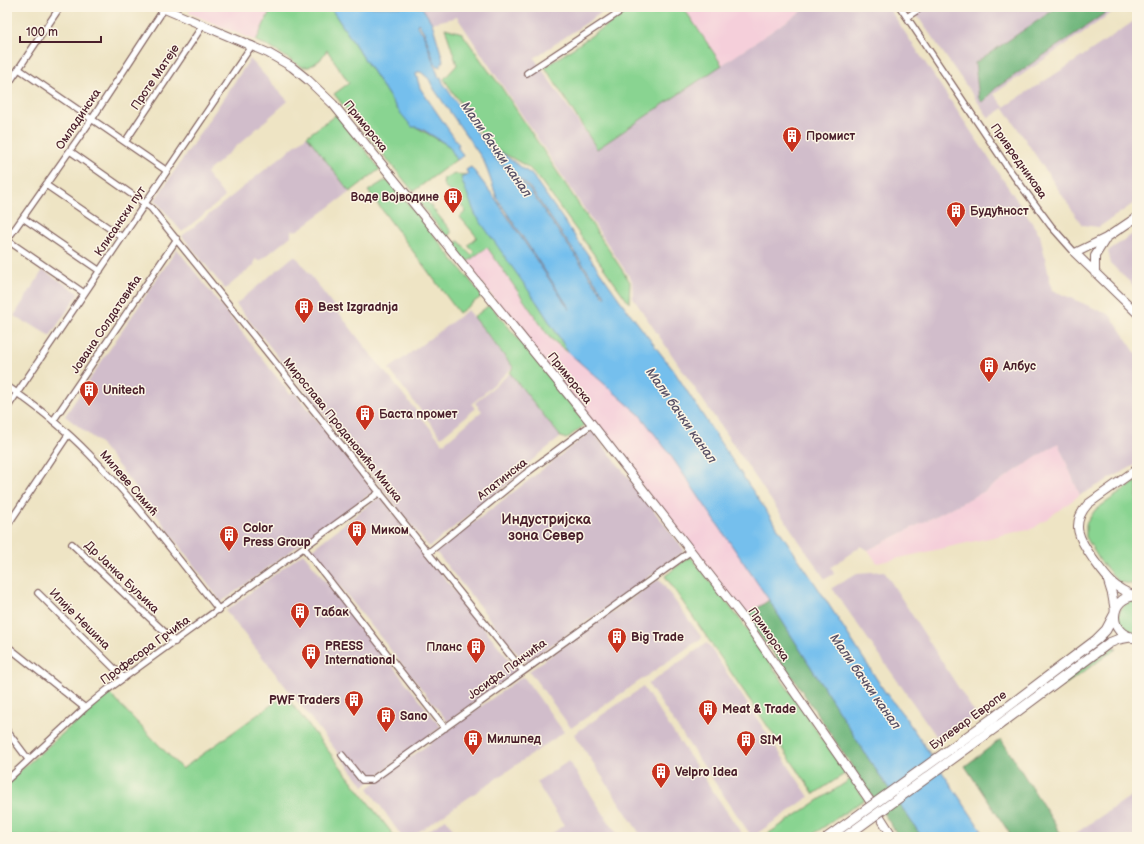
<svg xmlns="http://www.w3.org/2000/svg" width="1144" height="844" font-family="'Balsamiq Sans',sans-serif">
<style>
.built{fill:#f5cfda}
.industrial{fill:#d1bdcb}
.green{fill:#89d491;stroke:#6a7a5e}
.forest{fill:#6eb67b;stroke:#5c6a53}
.water{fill:#74bfed;stroke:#5f6f8c}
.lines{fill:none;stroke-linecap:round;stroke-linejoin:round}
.street-casing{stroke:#836461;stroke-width:8}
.secondary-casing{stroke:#836461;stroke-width:10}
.primary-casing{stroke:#836461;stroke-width:11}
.street{stroke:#fff;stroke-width:5.5}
.secondary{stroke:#fff;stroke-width:8}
.primary{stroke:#fff;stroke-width:9}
.primary-bridge-casing{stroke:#836461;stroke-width:11;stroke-linecap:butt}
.primary-bridge{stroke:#fff;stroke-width:9}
.labels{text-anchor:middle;stroke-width:3;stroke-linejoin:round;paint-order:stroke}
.street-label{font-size:12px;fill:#4a1f2b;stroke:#fcf5e5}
.poi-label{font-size:12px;font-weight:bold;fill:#4a1f2b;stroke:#fcf5e5;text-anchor:start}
.water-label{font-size:13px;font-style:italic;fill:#574f65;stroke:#fcf5e5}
.quarter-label{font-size:14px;font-weight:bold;fill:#4a1f2b;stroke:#fcf5e5}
</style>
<rect width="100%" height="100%" fill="#fcf5e5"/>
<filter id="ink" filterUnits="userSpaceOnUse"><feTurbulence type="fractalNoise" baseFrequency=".025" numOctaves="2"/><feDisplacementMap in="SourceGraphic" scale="8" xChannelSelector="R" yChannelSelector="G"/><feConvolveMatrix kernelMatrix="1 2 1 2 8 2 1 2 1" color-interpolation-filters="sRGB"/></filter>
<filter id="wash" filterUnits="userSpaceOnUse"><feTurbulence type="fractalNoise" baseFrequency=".012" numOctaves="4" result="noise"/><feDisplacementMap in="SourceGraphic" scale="16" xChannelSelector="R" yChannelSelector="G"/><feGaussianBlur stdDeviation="0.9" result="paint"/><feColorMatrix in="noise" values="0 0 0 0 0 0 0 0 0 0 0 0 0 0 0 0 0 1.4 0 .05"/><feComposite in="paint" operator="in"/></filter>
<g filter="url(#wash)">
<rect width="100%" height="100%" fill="#eee4c4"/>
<path class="built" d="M191 7H272L256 41 189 13Z
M683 7H808L722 65Z
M487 247 550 338 569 353 640 415 669 453 769 600 745 617 466 263Z
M1058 443 1080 495 1034 528 877 563 868 550 983 492Z"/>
<path class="industrial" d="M422 7H610L534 58 597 149 808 7H888L1040 235 1052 290 1110 315 1137 355V464L1080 495 1058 443 983 492 868 550 861 546 831 567 834 574 825 579 633 298 632 281 457 17 432 23Z
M911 7H1120L994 94 1004 107 1074 62 1137 19V201L1099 227 1082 225 1004 108 989 118Z
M250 59 288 101 206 173 225 197 182 232 155 200Z
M307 136 350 192 298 230 291 231V236L260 261 255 259 254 265 225 289 182 236Z
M1137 231V289L1111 264 1108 251Z
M177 249 290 394 294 392 374 491 221 602 150 506 100 443 65 416Z
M294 256 298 259 365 347 443 444 482 411 475 403 510 373 561 437 526 465 528 468 429 547 236 304Z
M43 270 79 293 50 336 27 322 26 323 14 316Z
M468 310 513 367 472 404 475 409 441 437 389 369Z
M592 431 685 551 603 610 525 663 436 552Z
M380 496 518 671 448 722 311 550Z
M303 553 441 727 364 786 226 611Z
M884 571 976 715 956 731 939 740 832 588 857 573Z
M659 579 702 638 571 728 529 671Z
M707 643 809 797 752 837 648 684Z
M523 676 564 732 411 837H402L368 788Z
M643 687 744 837H642L574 734Z
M569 761 597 804 619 837H547L564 825 536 782Z
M1137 792V837H1070Z
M446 819 458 837H419Z"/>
<path class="green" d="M272 7H330L398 110 416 127 449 146 453 151 456 160 414 191 412 190 334 94 349 83 327 50 320 60 309 67H302L266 45 256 41Z
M634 7H683L722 65 597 149 545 67Z
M445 28 462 33 488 70 500 85 630 282 629 303 538 177 528 167 489 145 444 79 457 65Z
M337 114 380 169 350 192 307 136Z
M455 174 467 175 461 178 538 304 569 353 550 338 487 247 466 263 453 245 458 241 460 242 471 255 474 252 468 245 477 237 460 217 466 211 443 184 444 178Z
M384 181H390L480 293 481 297 459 313 368 191Z
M420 194H421L451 231V233L448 236 445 235 416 198Z
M488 306 492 307 581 416 586 424 566 439 561 437 510 373 513 367 474 317Z
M1137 481V585L1119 582 1100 561 1086 537V524L1095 510Z
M690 556 739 618 846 773 814 794 665 576Z
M1134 600 1137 601V633C1114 632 1112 606 1134 600Z
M1113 647 1117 648 1066 684 1063 685 1060 684Z
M109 693 182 769 285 695 395 837H8L7 782Z
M851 779 865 799 809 837H763Z"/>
<path class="forest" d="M1058 7H1114L996 88 982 102 979 99 975 63Z
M769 600 868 758 922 837H899L796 682 745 617Z
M1001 739 1063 837H1012L965 766Z"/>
<path class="water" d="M330 7H422L432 23 443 60 440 67 435 64 424 32 418 23 417 26 423 33 439 78 441 77 443 83 488 149H489L493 155 492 156 529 189 604 297 605 296 530 188 494 156 500 152 532 175 619 299 674 371 724 448 818 588 885 692 905 717 986 837H922L868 758 769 600 669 453 640 415 569 353 538 304 475 214 461 178 468 174 466 170 471 167 495 198 569 309H570L497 198 484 161 434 89 429 79 421 72H417L416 74 420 88 459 145 457 146 463 156 457 160 449 146 422 129 416 127H412L398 110Z"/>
</g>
<g filter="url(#ink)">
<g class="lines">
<g class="street-casing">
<path id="street" d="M900 7 1008 168 1051 226 1075 253
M907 17 922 7
M19 69 167 171
M527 73 627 7
M7 86 60 7
M125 142 203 25
M70 151 151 208 523 671
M46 185 122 237
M23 218 100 271
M7 240 92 119 164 9
M7 240 84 293
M7 386C36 406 64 428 89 454 136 502 177 557 219 610
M7 408 252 45
M53 421 177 239
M7 526 68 435
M72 544 175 642
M304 548 445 728
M428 553 525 474 592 424
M38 593 124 678
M7 646 85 708
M7 731 28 759
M342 755 362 780H372L691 551
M7 780 85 708 107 690 380 492"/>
</g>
<g class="secondary-casing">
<path id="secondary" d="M160 7 268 53 292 67 308 80 333 104 592 424 743 618 868 798 893 837
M1137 217 1106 238 1075 253 1137 313
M1095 273V256L1105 240
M1108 581 1112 594 1115 611
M1135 596C1112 587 1107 578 1093 559 1079 539 1070 524 1088 504L1137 469"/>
</g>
<g class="primary-casing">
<path id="primary" d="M1137 596C1108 595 1106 637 1137 638
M993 718 1096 640 1106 630 1114 615
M999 725 1109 643 1119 639 1130 637
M828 837 838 830"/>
</g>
<use href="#street" class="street"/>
<use href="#secondary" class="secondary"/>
<use href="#primary" class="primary"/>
<g class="primary-bridge-casing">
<path id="primary-bridge" d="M838 830 993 718
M845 837 999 725"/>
</g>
<use href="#primary-bridge" class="primary-bridge"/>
</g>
</g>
<defs>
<g id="building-pin" transform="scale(1)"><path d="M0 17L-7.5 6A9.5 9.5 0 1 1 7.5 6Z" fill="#c8321e" stroke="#fcf5e5"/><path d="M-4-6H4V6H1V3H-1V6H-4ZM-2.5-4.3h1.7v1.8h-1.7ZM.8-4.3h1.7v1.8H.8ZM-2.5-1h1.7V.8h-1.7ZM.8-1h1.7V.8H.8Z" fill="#fff"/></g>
</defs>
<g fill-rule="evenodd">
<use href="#building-pin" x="792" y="136"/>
<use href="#building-pin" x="453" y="197"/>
<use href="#building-pin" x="956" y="211"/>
<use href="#building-pin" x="304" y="307"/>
<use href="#building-pin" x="989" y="366"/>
<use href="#building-pin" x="89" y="390"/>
<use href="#building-pin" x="365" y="414"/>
<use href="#building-pin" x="357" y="530"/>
<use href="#building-pin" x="229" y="535"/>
<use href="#building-pin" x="300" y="612"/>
<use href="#building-pin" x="617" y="637"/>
<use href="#building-pin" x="476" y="647"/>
<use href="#building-pin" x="311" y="653"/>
<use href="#building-pin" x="354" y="700"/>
<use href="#building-pin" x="708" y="709"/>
<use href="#building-pin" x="386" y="716"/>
<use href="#building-pin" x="473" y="739"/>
<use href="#building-pin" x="746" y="740"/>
<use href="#building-pin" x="661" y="772"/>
</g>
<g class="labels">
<g class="street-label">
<text transform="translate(155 77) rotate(-56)" y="4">Проте Матеје</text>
<text transform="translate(78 119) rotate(-56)" y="4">Омладинска</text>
<text transform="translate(366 126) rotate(51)" y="4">Приморска</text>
<text transform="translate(1019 161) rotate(55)" y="4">Привредникова</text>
<text transform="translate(120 221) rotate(-56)" y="4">Клисански пут</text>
<text transform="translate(106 324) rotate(-56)" y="4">Јована Солдатовића</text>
<text transform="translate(570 378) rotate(51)" y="4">Приморска</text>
<text transform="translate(343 430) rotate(51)" y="4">Мирослава Продановића Мицка</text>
<text transform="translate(502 479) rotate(-38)" y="4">Апатинска</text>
<text transform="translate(129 483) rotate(49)" y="4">Милеве Симић</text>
<text transform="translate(122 577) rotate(44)" y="4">Др Јанка Буљика</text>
<text transform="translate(80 619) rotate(45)" y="4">Илије Нешина</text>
<text transform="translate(769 634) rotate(55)" y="4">Приморска</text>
<text transform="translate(145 650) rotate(-36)" y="4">Професора Грчића</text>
<text transform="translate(507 669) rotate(-36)" y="4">Јосифа Панчића</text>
<text transform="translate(968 720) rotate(-36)" y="4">Булевар Европе</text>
</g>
<g class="poi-label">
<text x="806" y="140">Промист</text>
<text x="439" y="201" text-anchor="end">Воде Војводине</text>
<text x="970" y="215">Будућност</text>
<text x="318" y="311">Best Izgradnja</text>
<text x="1003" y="370">Албус</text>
<text x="103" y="394">Unitech</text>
<text x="379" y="418">Баста промет</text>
<text x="243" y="532">Color<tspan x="243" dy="14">Press Group</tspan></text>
<text x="371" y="534">Миком</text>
<text x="314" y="616">Табак</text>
<text x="631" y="641">Big Trade</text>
<text x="325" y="650">PRESS<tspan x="325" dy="14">International</tspan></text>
<text x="462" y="651" text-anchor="end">Планс</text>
<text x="340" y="704" text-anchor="end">PWF Traders</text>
<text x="722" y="713">Meat &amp; Trade</text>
<text x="400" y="720">Sano</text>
<text x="487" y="743">Милшпед</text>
<text x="760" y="744">SIM</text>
<text x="675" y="776">Velpro Idea</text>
</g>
<g class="water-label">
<text transform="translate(497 149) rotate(55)" y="5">Мали бачки канал</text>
<text transform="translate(682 415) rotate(55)" y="5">Мали бачки канал</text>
<text transform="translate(866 681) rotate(55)" y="5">Мали бачки канал</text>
</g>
<g class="quarter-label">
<text x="546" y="524">Индустријска<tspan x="546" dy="16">зона Север</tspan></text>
</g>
</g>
<rect width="1144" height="844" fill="none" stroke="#fcf5e5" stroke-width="24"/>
<path d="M20 36v6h81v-6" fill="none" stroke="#4a1f2b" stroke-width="2"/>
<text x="26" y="36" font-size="12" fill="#4a1f2b" stroke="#fcf5e5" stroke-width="3" paint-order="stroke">100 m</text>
</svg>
